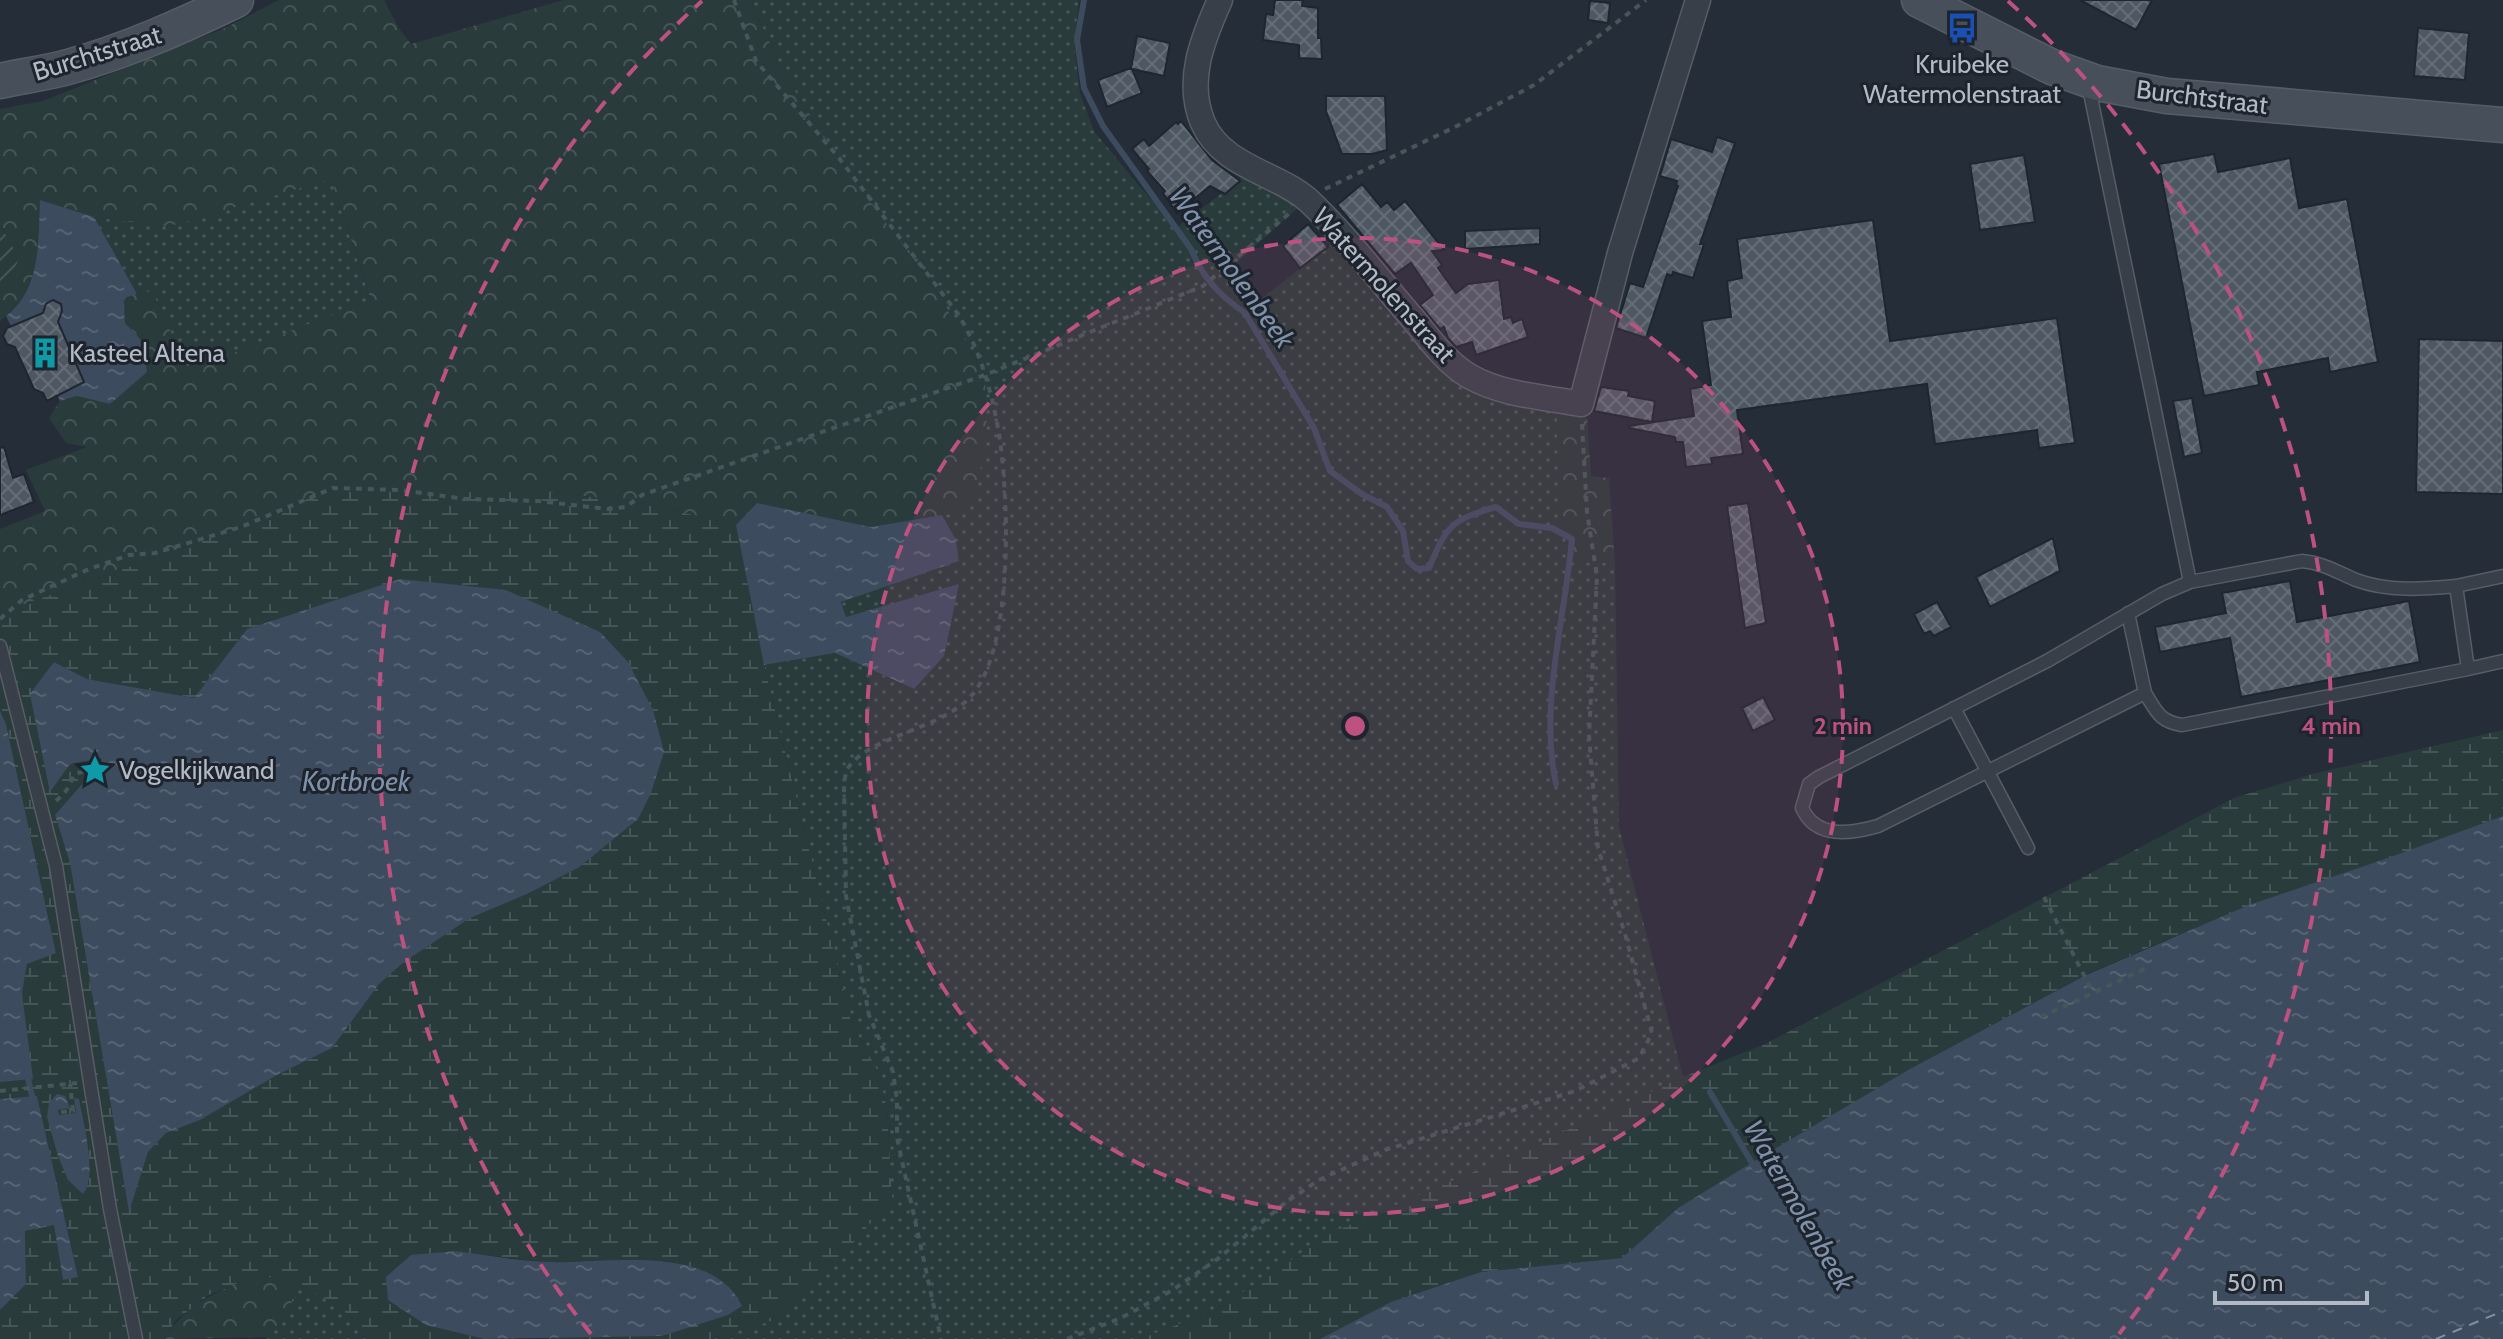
<svg xmlns="http://www.w3.org/2000/svg" width="2503" height="1339" font-family="Cabin,sans-serif">
<style>
.grass{fill:url(#grass-dots)}
.forest{fill:url(#forest-crowns)}
.wetland{fill:url(#wetland-marsh);fill-rule:evenodd}
.garden{fill:url(#garden-furrows)}
.water{fill:url(#water-ripples)}
.lines{fill:none;stroke-linecap:round;stroke-linejoin:round}
.stream{stroke:#3d4b5f;stroke-width:6}
.ferry{stroke:#7f91a9;stroke-width:2;stroke-dasharray:10 8;stroke-linecap:butt}
.building{fill:url(#building-cross-hatch);stroke:#1f262f;stroke-width:2}
.lane-casing{stroke:#565d66;stroke-width:15}
.street-casing{stroke:#565d66;stroke-width:27}
.secondary-casing{stroke:#565d66;stroke-width:37}
.path{stroke:#475658;stroke-width:4;stroke-dasharray:6 6;stroke-linecap:butt}
.lane{stroke:#383f48;stroke-width:12}
.street{stroke:#383f48;stroke-width:24}
.secondary{stroke:#474f5b;stroke-width:34}
.ring{fill:none;stroke:#bd5180;stroke-width:4;stroke-dasharray:14 10}
.labels{text-anchor:middle;stroke-width:6;stroke-linejoin:round;paint-order:stroke}
.street-label{font-size:26px;fill:#b3bac4;stroke:#1d242d}
.poi-label{font-size:26px;fill:#b3bac4;stroke:#1d242d;text-anchor:start}
.water-label{font-size:28px;font-style:italic;fill:#7f91a9;stroke:#1d242d}
.centre{fill:#bd5180;stroke:#1d242d;stroke-width:4}
.ring-label{font-size:24px;text-anchor:middle;font-weight:bold;fill:#bd5180;stroke:#1d242d;stroke-width:6;stroke-linejoin:round;paint-order:stroke}
</style>
<defs>
<pattern id="grass-dots" width="8" height="8" patternUnits="userSpaceOnUse" patternTransform="scale(2)"><rect width="8" height="8" fill="#2a3b3b"/><path d="M2 2h.1M6 6h.1" fill="none" stroke="#465556" stroke-width="1.8" stroke-linecap="round"/></pattern>
<pattern id="forest-crowns" width="20" height="18" patternUnits="userSpaceOnUse" patternTransform="scale(2)"><rect width="20" height="18" fill="#2a3b3b"/><path d="M2 6a3 3 0 1 1 6 0M12 15a3 3 0 1 1 6 0" fill="none" stroke="#465556"/></pattern>
<pattern id="wetland-marsh" width="20" height="14" patternUnits="userSpaceOnUse" patternTransform="scale(2)"><rect width="20" height="14" fill="#2a3b3b"/><path d="M1 5h8M5 5V1M11 12h8M15 12V8" fill="none" stroke="#465556"/></pattern>
<pattern id="garden-furrows" width="10" height="10" patternUnits="userSpaceOnUse" patternTransform="scale(2)"><rect width="10" height="10" fill="#2a3b3b"/><path d="M-1 1l2-2M0 10L10 0M9 11l2-2" fill="none" stroke="#465556"/></pattern>
<pattern id="water-ripples" width="26" height="14" patternUnits="userSpaceOnUse" patternTransform="scale(2)"><rect width="26" height="14" fill="#3d4b5f"/><path d="M2 4q2-2 4 0t4 0M15 11q2-2 4 0t4 0" fill="none" stroke="#576374"/></pattern>
<pattern id="building-cross-hatch" width="8" height="8" patternUnits="userSpaceOnUse" patternTransform="scale(2)"><rect width="8" height="8" fill="#4e5863"/><path d="M0 0l8 8M0 8l8-8" fill="none" stroke="#656e78"/></pattern>
</defs>
<rect width="100%" height="100%" fill="#252d38"/>
<path class="grass" d="M750 0H1079L1074 45 1080 93 1094 131 1134 180 1177 227 1246 175 1300 206 1225 273 1256 303 1337 240 1445 372 1476 393 1557 412 1559 522 1574 562 1615 563 1619 827 1683 1077 1506 1158 1333 1232 1216 1310 1140 1339H711L771 1321 892 1199 887 1109 879 1074 851 1022 764 665 835 653 913 689 944 656 846 617 841 601 959 561 956 540 942 515 972 504 985 375 939 295 837 156 785 76Z
M331 179 371 301 188 370 152 291 137 294 94 217 167 227Z
M296 1282 341 1307 368 1339H266L291 1305Z"/>
<path class="forest" d="M279 0H384L398 27 411 44 564 0H750L785 76 837 156 939 295 985 375 987 441 972 504 942 515 871 527 757 503 736 525 645 504 522 488H333L241 527 0 613V529L45 511 26 470 87 447 66 443 49 418 60 401 77 396 111 404 142 341 125 323 124 297 152 291 188 370 371 300 331 179 167 227 94 217 40 200C38 250 44 287 0 321V288L7 287 5 233 0 225V109L43 101 225 28Z
M1557 412 1587 415 1591 476 1609 478 1615 563 1574 562 1559 522Z
M257 1275 296 1282 291 1305 269 1337 164 1339C186 1303 220 1290 257 1275Z"/>
<path class="wetland" d="M333 488H522L645 504 736 525 764 665 851 1022 879 1074 887 1109 892 1199 852 1244 771 1321 711 1339H543L702 1322 728 1315 547 1263 456 1251 426 1325 484 1339H368L341 1307 296 1282 257 1275 209 1295 176 1320 164 1339H0V1310L26 1284 25 1231 54 1224 63 1280 78 1276 37 1096 0 1099V1082L32 1079 22 993 27 964 56 952 6 724 0 711V613L241 527ZM247 629 578 868 527 894 470 918 404 962 379 984 332 1048 277 1075 200 1120 166 1133 148 1152 129 1211 70 863 55 815 106 781 101 758 70 764 54 662 87 679 194 698Z
M2503 730V816L2168 939 2083 976 1908 1070 1678 1208 1622 1258 1481 1272 1391 1302 1320 1339H1140L1216 1310 1333 1232 1506 1158 1683 1077 1765 1044 2234 798 2316 773Z"/>
<path class="garden" d="M0 225 19 258 7 287 0 288Z"/>
<path class="water" d="M40 200 94 217 137 294 124 298 125 323 142 341 147 372 110 404 77 396 60 401 58 396 84 381 56 317 62 311 60 303 51 301 46 305 45 312 11 326 6 316C42 288 38 241 40 200Z
M757 503 871 527 942 515 956 540 959 561 841 602 846 617 959 584 944 656 914 689 835 653 764 665 736 525Z
M400 579 506 590 600 632 628 662 653 710 664 752 651 793 638 819 578 868 527 894 470 918 404 962 379 984 332 1048 277 1075 200 1120 166 1133 148 1152 129 1212 70 863 55 815 84 782 106 780 101 758 70 764 50 792 30 694 54 662 87 679 194 698 247 629Z
M0 711 6 724 56 953 27 964 22 993 33 1079 0 1082Z
M2503 816V1339H1320L1391 1302 1481 1272 1622 1258 1678 1208 1766 1154 1908 1070 2084 976 2249 905 2385 859Z
M57 1094 65 1096 70 1108 58 1110 59 1115 76 1113 74 1098 79 1099C83 1122 98 1176 83 1194L68 1180 58 1156 47 1117 49 1103Z
M37 1096 78 1277 63 1280 54 1225 25 1231 26 1284 0 1310V1099Z
M456 1251C486 1255 518 1261 548 1262 606 1264 712 1242 742 1306L728 1315 662 1336 484 1339 426 1325 388 1300 386 1277 411 1255Z"/>
<g class="lines">
<path class="stream" d="M1084 0 1077 40 1084 88 1103 126 1191 249C1203 278 1219 295 1245 313L1314 428 1330 471 1362 494 1387 507 1403 531 1408 561 1417 569 1429 568C1447 525 1451 520 1496 507L1519 524 1552 528 1572 539C1565 619 1539 705 1556 784
M28 1079 32 1096
M1710 1092 1755 1168"/>
<path class="ferry" d="M2436 1339 2503 1311"/>
</g>
<path class="building" d="M1275 0H1303L1302 6 1318 8V38H1321L1322 59 1299 58V45L1263 40 1266 14 1273 15Z
M2080 0H2152L2136 30Z
M1590 1 1610 3 1608 23 1588 20Z
M2418 28 2469 33 2465 80 2414 76Z
M1137 36 1170 43 1164 76 1132 69 1142 93 1107 107 1098 80 1131 68Z
M1326 96H1385L1387 150 1372 154H1342L1326 111Z
M1181 121 1212 160 1240 181 1225 194 1210 186 1177 213 1163 193 1165 191 1147 171 1149 169 1132 149 1144 139 1149 146 1176 122 1178 124Z
M1717 137 1735 143 1700 244H1704L1693 278 1673 272 1672 276 1667 274 1646 338 1616 328 1630 283 1643 287 1678 186 1676 185 1677 181 1660 176 1671 139 1712 152Z
M2214 154 2218 172 2290 158 2299 208 2347 199 2378 362 2330 372 2328 358 2257 372 2259 385 2204 396 2159 164Z
M2024 155 2035 222 1980 230 1970 164Z
M1362 184 1381 207 1387 202 1394 210 1405 201 1444 250 1432 251 1442 265 1438 268 1456 293 1468 284 1499 280 1504 319 1511 317 1513 323 1522 319 1528 337 1476 355 1472 342 1456 347 1448 338 1444 327 1440 329 1420 305 1433 295 1411 263 1395 274 1337 205Z
M1873 220 1890 341 2057 318 2075 443 2039 448 2037 430 1935 444 1927 384 1737 410 1743 454 1711 458 1712 464 1686 467 1683 442H1676L1675 437 1629 428V426L1694 416 1690 389 1711 385 1702 321 1731 317 1727 281 1742 278 1737 239Z
M1308 224 1328 247 1300 268 1283 246Z
M1540 228V244L1465 249V231Z
M53 300 61 304 62 311 58 322 84 382 47 401 43 393 34 389 15 347 7 344 3 336 7 328 43 313 46 304Z
M2419 339 2503 341V494L2416 492Z
M1601 387 1629 391 1628 396 1655 401 1652 422 1594 411Z
M2192 398 2202 453 2184 457 2173 401Z
M4 447 13 478 24 474 34 502 0 515V448Z
M1748 503 1766 623 1745 628 1727 506Z
M2053 538 2060 571 1990 607 1976 577Z
M2290 581 2297 622 2409 601 2420 662 2241 697 2230 638 2160 652 2155 627 2226 613 2222 593Z
M1937 602 1951 627 1934 636 1930 631 1924 634 1914 614Z
M1763 697 1775 720 1753 731 1742 708Z"/>
<g class="lines">
<g class="lane-casing">
<path id="lane" d="M2088 83 2190 582
M2456 586 2503 576
M2128 613 2145 693 1878 826C1850 834 1816 839 1802 808L1809 784 1819 777 2047 661 2162 594 2190 582 2302 561C2323 563 2337 572 2356 580 2388 592 2423 589 2456 586L2468 669 2182 725C2159 721 2157 712 2145 693
M0 646 56 866 110 1209 136 1339
M2468 669 2503 661
M1954 708 2028 848"/>
</g>
<g class="street-casing">
<path id="street" d="M1220 0C1203 38 1185 81 1203 123 1222 167 1278 173 1309 201 1347 237 1379 280 1414 320 1430 340 1447 363 1469 376 1502 395 1544 397 1581 404L1620 253 1698 0"/>
</g>
<g class="secondary-casing">
<path id="secondary" d="M1919 0 2052 67 2097 83 2167 96 2503 125
M0 81C22 76 46 73 68 67 126 51 182 26 236 0"/>
</g>
<path class="path" d="M734 0 756 61 839 158 958 314C980 350 992 392 999 434 1009 497 1014 646 972 695 943 729 869 736 848 768 845 773 845 780 844 786L846 896 869 1015 893 1072 897 1100V1138L941 1339
M1325 189 1455 127 1534 85 1646 0
M0 619 22 600 89 569 129 555 155 553 241 527 333 488 401 490 465 499 538 501 607 509 626 507 642 495 985 375 1203 286 1291 212
M56 801 66 791 75 774 85 771
M2044 897 2092 991
M2041 1017 2149 967
M0 1091 77 1083
M61 1112 73 1111 70 1084
M1067 1339 1121 1318 1171 1291 1219 1258 1286 1202 1319 1180 1385 1150 1575 1091 1639 1058 1652 1033 1625 934 1598 848 1589 736 1597 576 1587 512 1582 424"/>
<use href="#lane" class="lane"/>
<use href="#street" class="street"/>
<use href="#secondary" class="secondary"/>
</g>
<circle cx="1355" cy="726" r="488" fill="#bd5180" fill-opacity=".12"/>
<g class="ring">
<circle cx="1355" cy="726" r="488"/>
<path d="M591 1334A976 976 0 0 1 702 1M2008 1A976 976 0 0 1 2119 1334"/>
</g>
<defs>
<g id="bus-bare" transform="scale(2.4)"><path d="M-5-6H5V4H4V6H2V4H-2V6H-4V4H-5ZM-3.5-4V0h7V-4ZM-3.5 1.2v1.5H-2V1.2ZM2 1.2v1.5H3.5V1.2Z" fill="#1a4fb4" stroke="#1d242d" stroke-width="2.5" paint-order="stroke"/></g>
<g id="building-bare" transform="scale(2.4)"><path d="M-4-6H4V6H1V3H-1V6H-4ZM-2.5-4.3h1.7v1.8h-1.7ZM.8-4.3h1.7v1.8H.8ZM-2.5-1h1.7V.8h-1.7ZM.8-1h1.7V.8H.8Z" fill="#0f9aa8" stroke="#1d242d" stroke-width="2.5" paint-order="stroke"/></g>
<g id="sight-bare" transform="scale(2.4)"><path d="M0-6L1.8-2.2L6-1.7L2.9 1.2L3.7 5.4L0 3.3L-3.7 5.4L-2.9 1.2L-6-1.7L-1.8-2.2Z" fill="#0f9aa8" stroke="#1d242d" stroke-width="2.5" paint-order="stroke"/></g>
</defs>
<g fill-rule="evenodd">
<use href="#bus-bare" x="1962" y="28"/>
<use href="#building-bare" x="45" y="353"/>
<use href="#sight-bare" x="95" y="770"/>
</g>
<g class="labels">
<g class="street-label">
<text transform="translate(97 53) rotate(-17)" y="9">Burchtstraat</text>
<text transform="translate(2202 97) rotate(7)" y="9">Burchtstraat</text>
<text transform="translate(1384 285) rotate(48)" y="9">Watermolenstraat</text>
</g>
<g class="poi-label">
<text x="1962" y="73" text-anchor="middle">Kruibeke<tspan x="1962" dy="30">Watermolenstraat</tspan></text>
<text x="69" y="362">Kasteel Altena</text>
<text x="119" y="779">Vogelkijkwand</text>
</g>
<g class="water-label">
<text transform="translate(1232 267) rotate(54)" y="10">Watermolenbeek</text>
<text x="356" y="791">Kortbroek</text>
<text transform="translate(1799 1205) rotate(60)" y="10">Watermolenbeek</text>
</g>
</g>
<circle cx="1355" cy="726" r="12" class="centre"/>
<g class="ring-label">
<text x="1843" y="734">2 min</text>
<text x="2331" y="734">4 min</text>
</g>
<path d="M2215 1291v12h152v-12" fill="none" stroke="#b3bac4" stroke-width="4"/>
<text x="2227" y="1291" font-size="24" fill="#b3bac4" stroke="#1d242d" stroke-width="6" paint-order="stroke">50 m</text>
</svg>
